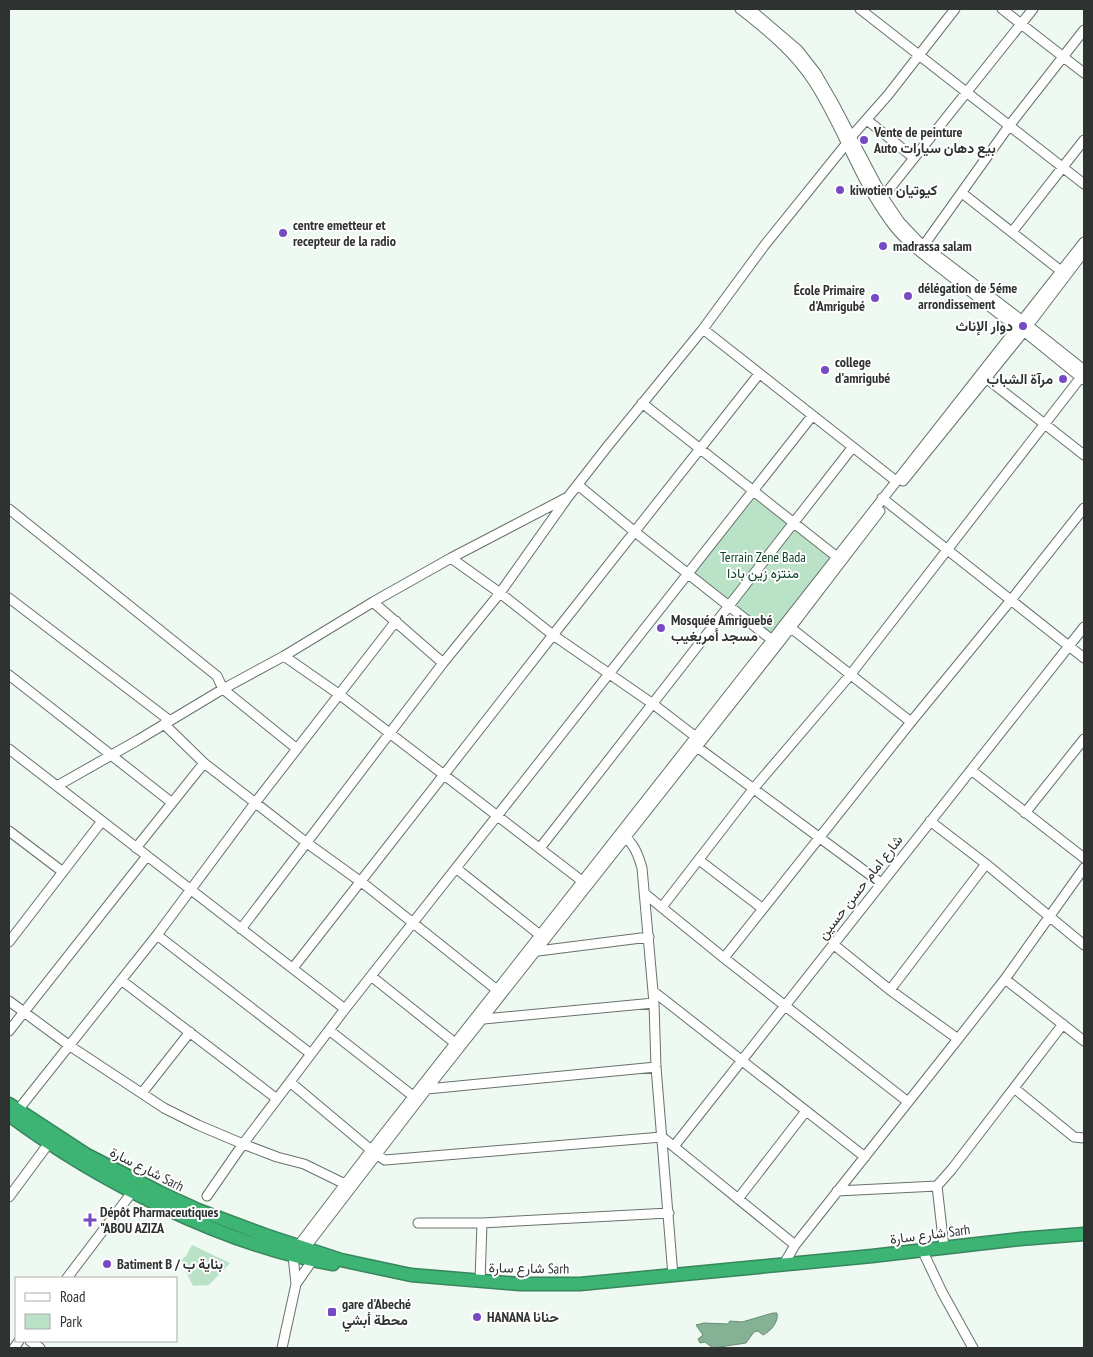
<svg xmlns="http://www.w3.org/2000/svg" width="1093" height="1357" font-family="'PT Sans Narrow',Vazirmatn,sans-serif">
<style>
.green{fill:#bae2c7}
.water{fill:#85b195;stroke:#6b8b77}
.lines{fill:none;stroke-linecap:round;stroke-linejoin:round}
.minor-casing{stroke:#68726b;stroke-width:11}
.highway-casing{stroke:#38865c;stroke-width:15}
.minor{stroke:#fff;stroke-width:9}
.highway{stroke:#3db374;stroke-width:12}
.poi-dot{fill:#7749c2;stroke:#fff;stroke-width:2}
.labels{text-anchor:middle;stroke-width:4;stroke-linejoin:round;paint-order:stroke}
.poi-label{font-size:14px;font-weight:bold;fill:#2e3230;stroke:#fff;text-anchor:start}
.park-label{font-size:14px;fill:#0e4429;stroke:#fff}
.street-label{font-size:14px;fill:#2e3230;stroke:#fff}
</style>
<rect width="100%" height="100%" fill="#eef9f1"/>
<path class="green" d="M753 491 837 557 772 640 689 574Z
M192 1245 230 1263 209 1285 193 1286 181 1262V1260L186 1256Z"/>
<path class="water" d="M773 1313H777C779 1322 770 1332 763 1335L758 1331 754 1332 746 1343 713 1348 705 1342 700 1343 698 1339 703 1335 696 1325 704 1323 728 1324 730 1321 742 1322Z"/>
<g class="lines">
<g class="minor-casing">
<path id="minor" d="M740 9C767 30 794 52 813 81 842 125 858 178 890 221 904 241 924 255 943 270 967 289 991 308 1015 326
M750 9 798 50 816 73 834 104 883 197 900 222 918 241 936 255 1020 319
M860 9 1084 184
M1002 9 1084 73
M867 120 914 158
M851 137 888 95 955 9
M962 193 1061 271
M883 197 1033 9
M1012 232 1084 140
M924 245 1009 126 1084 30
M1024 318 1084 242
M1030 323 1084 252
M1030 327 1084 370
M703 329 896 481
M1026 333 1084 380
M986 378 1084 455
M642 403 837 557
M903 481 1022 334
M578 485 635 532 772 640
M882 498 1084 658
M9 509 217 676 223 689 297 749
M451 558 500 593 553 635 653 704 696 737
M9 598 169 720
M373 602 443 663
M791 628 911 722
M284 656 340 695 582 881
M9 675 171 802
M164 724 204 763 307 843 368 887 497 990
M697 747 881 883
M9 749 345 1009
M971 770 1084 858
M57 786 138 740 223 689 284 656 373 602 451 558 566 498
M1025 813 1084 739
M930 821 986 864 1084 945
M9 831 63 872
M623 835C634 844 638 854 642 868L654 1003 656 1067 673 1276
M136 848 204 763
M540 848 852 448
M699 860 763 909
M457 869 540 935
M644 893 724 958 908 1102
M662 907 754 788 851 674 1081 377 1084 368
M241 929 443 663 500 593 568 497 607 447 703 329 764 246 847 143
M157 935 311 1054
M9 942 102 821
M833 944 890 990 958 1039
M538 951 649 937
M724 958 911 722 1011 600 1084 508
M293 968 553 635 759 374
M371 976 455 1043
M1005 979 1084 1041
M121 980 277 1099
M890 990 986 864
M653 991 865 1157
M9 1001 70 1046 164 1108 198 1125 243 1144 277 1157 304 1164 345 1184
M484 1019 654 1003
M329 1030 413 1096
M9 1031 147 856
M290 1082 377 1155 385 1160 662 1137 795 1245
M1014 1088 1074 1137 1084 1138
M427 1089 656 1067
M142 1093 190 1032
M18 1110 157 935 255 803 396 621
M675 1145 1084 627
M837 1191 937 1186
M207 1196 243 1144 345 1009 812 416
M9 1197 49 1143
M738 1199 806 1111
M418 1223H482L669 1213
M298 1246 365 1158 1016 329
M944 1247 937 1186 952 1169 1063 1024
M305 1248 427 1089 779 643 880 511
M925 1256 942 1292 973 1348
M784 1264 795 1245 958 1039 1005 979 1084 868
M67 1278 133 1191
M480 1281 482 1223
M296 1284 312 1261
M30 1341 40 1348
M14 1348 19 1341
M282 1348 296 1284 293 1256"/>
</g>
<g class="highway-casing">
<path id="highway" d="M9 1104 87 1155 161 1193 198 1210 265 1235 341 1260 411 1275 520 1284H580L872 1256 1020 1239 1084 1234
M9 1115C98 1181 223 1245 333 1264"/>
</g>
<use href="#minor" class="minor"/>
<use href="#highway" class="highway"/>
</g>
<g class="poi-dot">
<circle cx="864" cy="140" r="5"/>
<circle cx="840" cy="190" r="5"/>
<circle cx="283" cy="233" r="5"/>
<circle cx="883" cy="246" r="5"/>
<circle cx="908" cy="296" r="5"/>
<circle cx="875" cy="298" r="5"/>
<circle cx="1023" cy="326" r="5"/>
<circle cx="825" cy="370" r="5"/>
<circle cx="1063" cy="379" r="5"/>
<circle cx="661" cy="628" r="5"/>
<path d="M87.5 1212.5h5v5h5v5h-5v5h-5v-5h-5v-5h5z"/>
<circle cx="107" cy="1264" r="5"/>
<rect x="327" y="1307" width="10" height="10" rx="2.5"/>
<circle cx="477" cy="1317" r="5"/>
</g>
<g class="labels">
<g class="poi-label">
<text x="874" y="137">Vente de peinture<tspan x="874" dy="16">Auto بيع دهان سيارات</tspan></text>
<text x="850" y="195">kiwotien كيوتيان</text>
<text x="293" y="230">centre emetteur et<tspan x="293" dy="16">recepteur de la radio</tspan></text>
<text x="893" y="251">madrassa salam</text>
<text x="918" y="293">délégation de 5éme<tspan x="918" dy="16">arrondissement</tspan></text>
<text x="865" y="295" text-anchor="end">École Primaire<tspan x="865" dy="16">d'Amrigubé</tspan></text>
<text x="1013" y="331" text-anchor="end">دوار الإناث</text>
<text x="835" y="367">college<tspan x="835" dy="16">d'amrigubé</tspan></text>
<text x="1053" y="384" text-anchor="end">مرآة الشباب</text>
<text x="671" y="625">Mosquée Amriguebé<tspan x="671" dy="16">مسجد أمريغيب</tspan></text>
<text x="100" y="1217">Dépôt Pharmaceutiques<tspan x="100" dy="16">"ABOU AZIZA</tspan></text>
<text x="117" y="1269">Batiment B / بناية ب</text>
<text x="342" y="1309">gare d'Abeché<tspan x="342" dy="16">محطة أبشي</tspan></text>
<text x="487" y="1322">HANANA حنانا</text>
</g>
<g class="park-label">
<text x="763" y="562">Terrain Zene Bada<tspan x="763" dy="16">منتزه زين بادا</tspan></text>
</g>
<g class="street-label">
<text transform="translate(860 887) rotate(-52)" y="5">شارع امام حسن حسين</text>
<text transform="translate(147 1169) rotate(27)" y="5">شارع سارة Sarh</text>
<text transform="translate(930 1234) rotate(-7)" y="5">شارع سارة Sarh</text>
<text transform="translate(529 1268) rotate(1)" y="5">شارع سارة Sarh</text>
</g>
</g>
<rect width="1093" height="1357" fill="none" stroke="#2e3230" stroke-width="20"/>
<rect x="15" y="1277" width="162" height="65" fill="#ffffff" stroke="#abadac"/>
<rect x="25" y="1293" width="25" height="8" fill="#ffffff" stroke="#abadac"/>
<text x="60" y="1302" font-size="15" fill="#2e3230">Road</text>
<rect x="25" y="1314" width="25" height="15" fill="#bae2c7" stroke="#abadac"/>
<text x="60" y="1327" font-size="15" fill="#2e3230">Park</text>
</svg>
